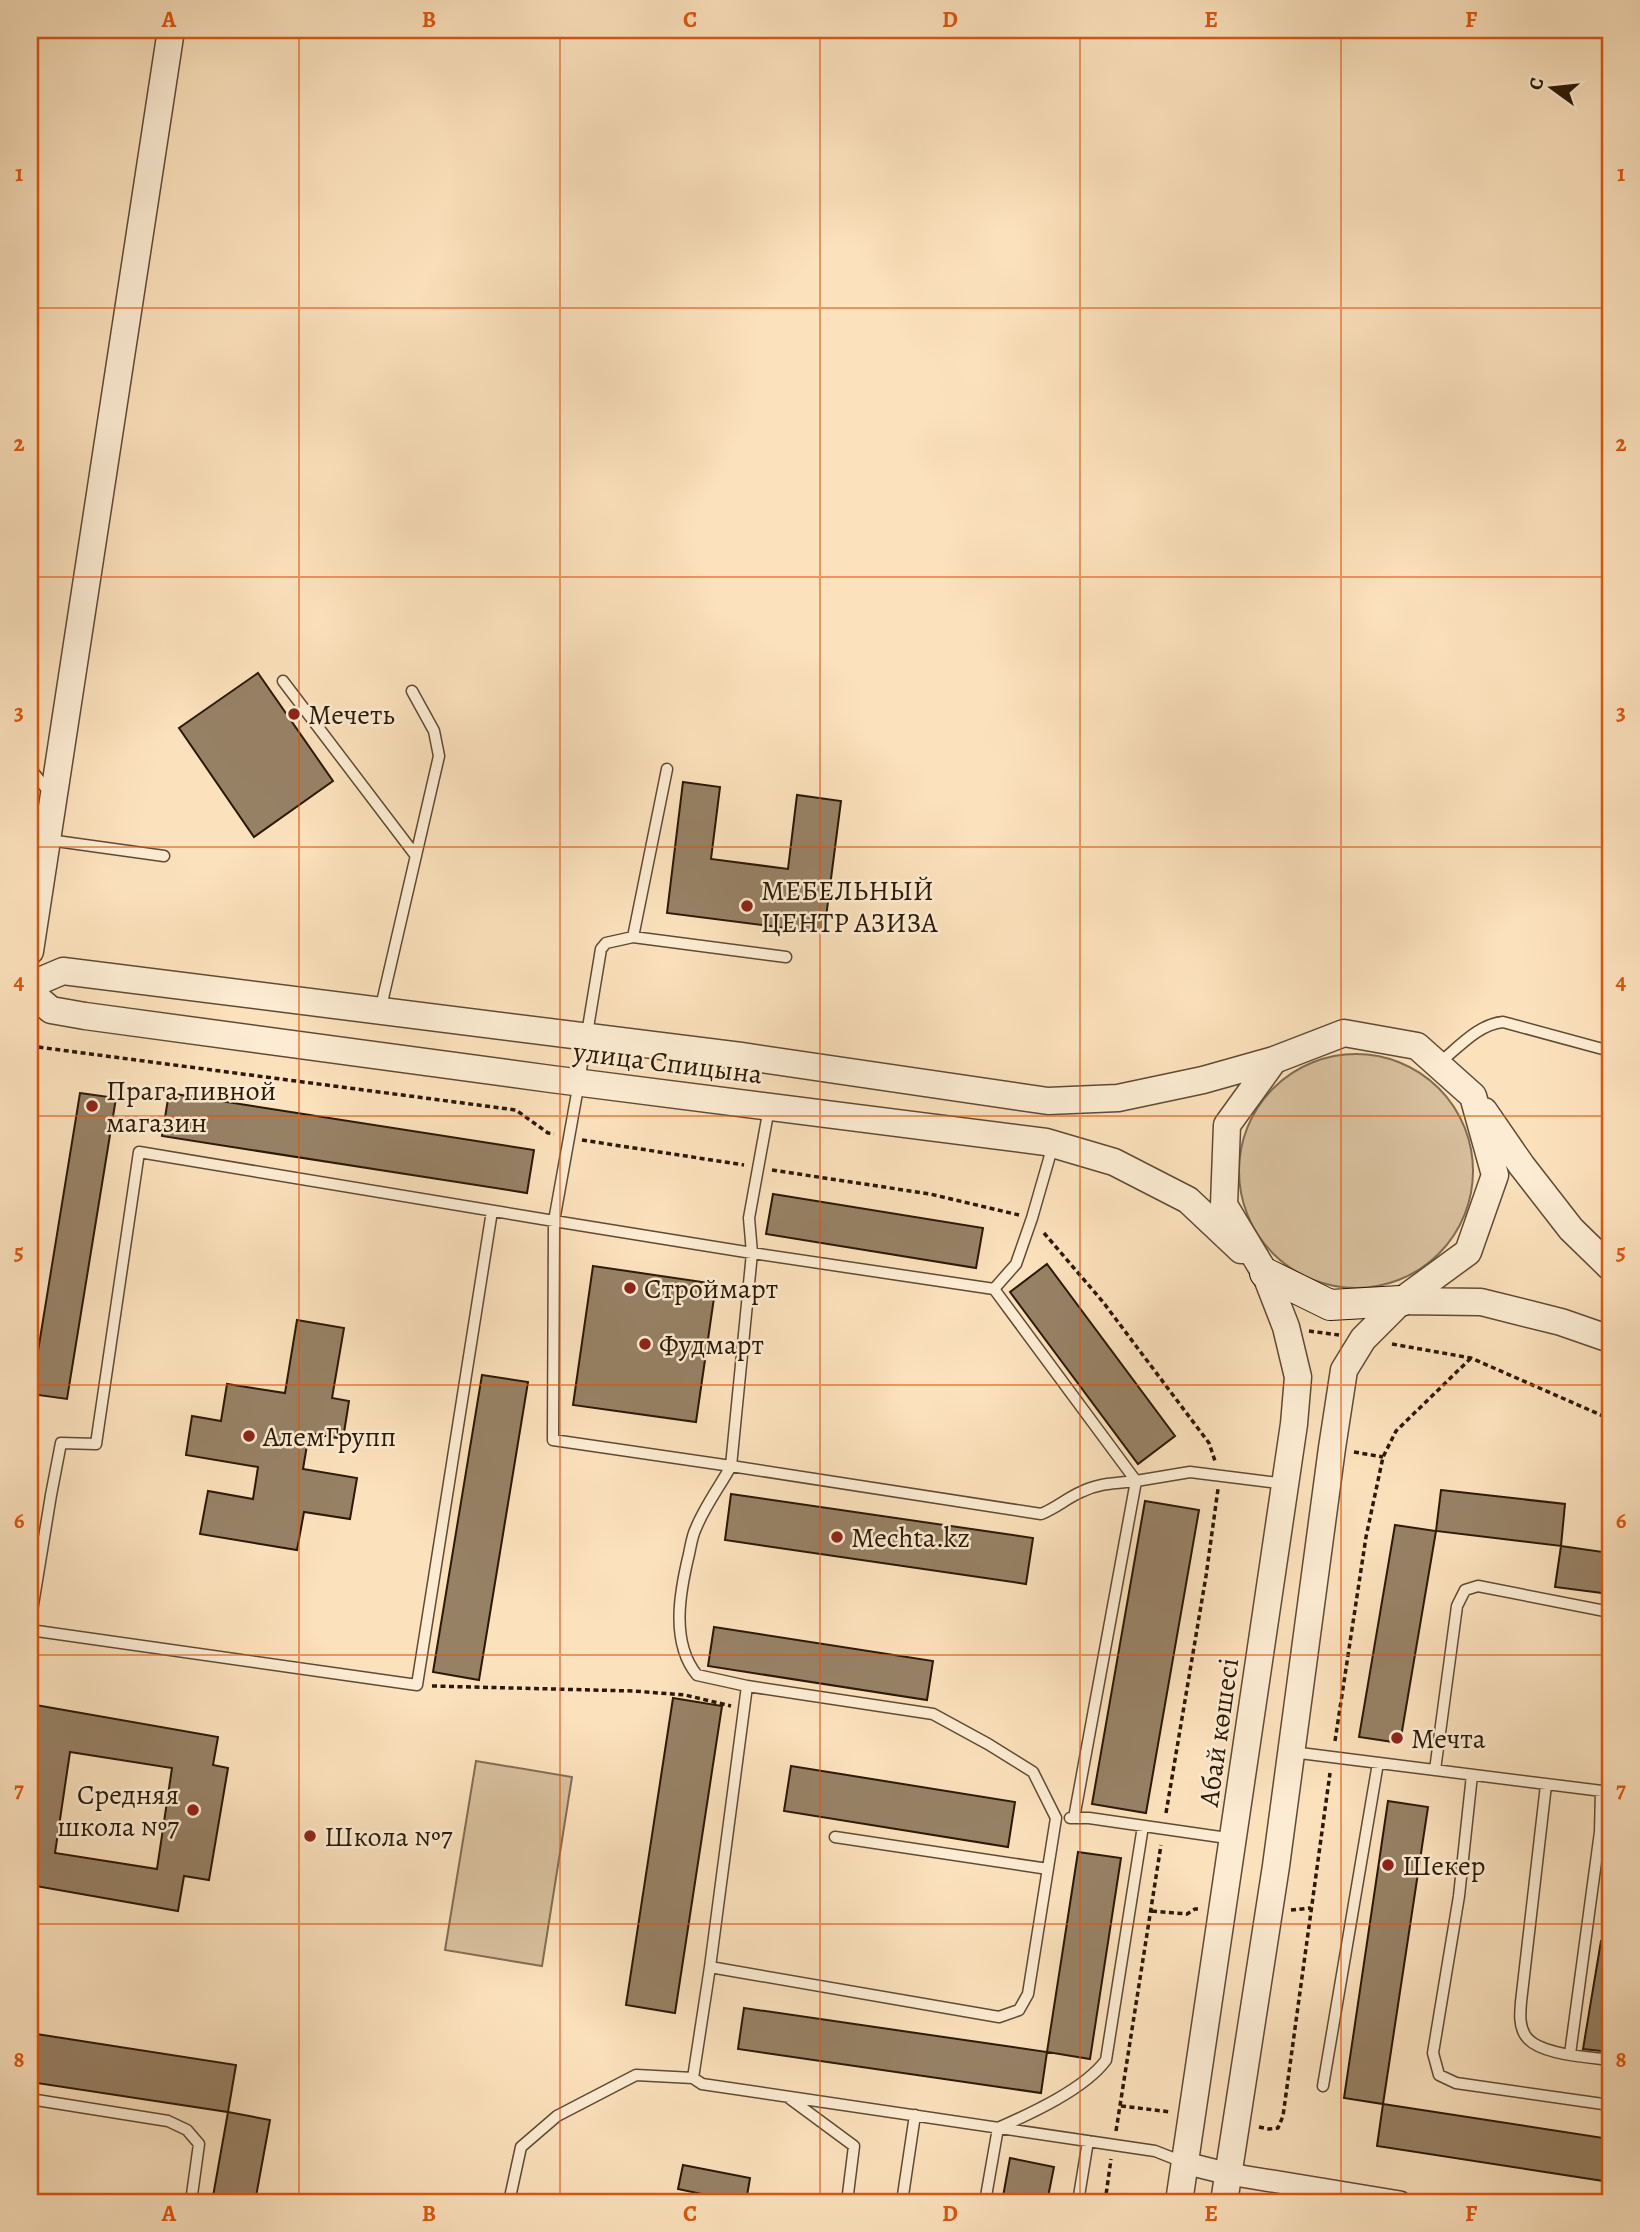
<svg xmlns="http://www.w3.org/2000/svg" width="1640" height="2232" font-family="Alegreya,serif">
<style>
.green{fill:#d8bf9d;stroke:#826c52;stroke-width:2}
.building{fill:#978165;stroke:#2b1807;stroke-width:2;fill-rule:evenodd}
.lines{fill:none;stroke-linecap:round;stroke-linejoin:round}
.service-casing{stroke:#5f4a34;stroke-width:13}
.minor-casing{stroke:#5f4a34;stroke-width:24}
.tertiary-casing{stroke:#5f4a34;stroke-width:29}
.secondary-casing{stroke:#2b1807;stroke-width:32}
.path{stroke:#2b1807;stroke-width:3.5;stroke-dasharray:5 3.5;stroke-linecap:butt}
.service{stroke:#fcecd3;stroke-width:10}
.minor{stroke:#fcecd3;stroke-width:21}
.tertiary{stroke:#fcecd3;stroke-width:26}
.secondary{stroke:#fcecd3;stroke-width:30}
.grid{fill:none;stroke:#df560c;stroke-width:2;stroke-opacity:0.55}
.poi-dot{fill:#8f2418;stroke:#fcecd3;stroke-width:2.5}
.labels{text-anchor:middle;stroke-width:5;stroke-linejoin:round;paint-order:stroke}
.poi-label{font-size:28px;fill:#2b1807;stroke:#fcecd3;text-anchor:start}
.street-label{font-size:28px;fill:#2b1807;stroke:#fcecd3}
.neatline{fill:none;stroke:#df560c;stroke-width:2.5}
.grid-label{font-size:23px;text-anchor:middle;font-weight:bold;fill:#df560c}
</style>
<rect width="100%" height="100%" fill="#fbe1bc"/>
<filter id="stains"><feTurbulence type="fractalNoise" baseFrequency=".00286" numOctaves="4"/><feColorMatrix values="0 0 0 0 .2 0 0 0 0 .09 0 0 0 0 .02 0 0 0 .5 -.17"/></filter>
<radialGradient id="worn" r=".72"><stop offset=".6" stop-color="#630" stop-opacity="0"/><stop offset="1" stop-color="#630" stop-opacity=".3"/></radialGradient>
<path class="green" d="M1239 1171a117 117 0 1 1 234 0a117 117 0 1 1-234 0Z
M476 1761 572 1777 542 1966 445 1950Z"/>
<path class="building" d="M258 673 333 781 254 837 179 728Z
M683 782 720 787 711 859 788 869 797 795 841 801 824 933 667 913Z
M80 1093 116 1098 67 1399 31 1394Z
M169 1093 534 1150 527 1193 162 1136Z
M773 1194 983 1228 976 1268 766 1234Z
M1047 1264 1175 1436 1138 1464 1010 1292Z
M593 1266 716 1284 696 1422 573 1405Z
M297 1320 344 1328 332 1398 349 1401 343 1439 309 1433 303 1469 357 1478 350 1519 304 1512 297 1550 200 1534 208 1491 253 1499 258 1467 186 1455 192 1416 221 1421 227 1384 285 1393Z
M482 1375 528 1382 479 1680 433 1672Z
M1441 1490 1565 1504 1561 1546 1436 1531Z
M731 1494 1033 1538 1026 1584 725 1540Z
M1145 1501 1199 1510 1146 1813 1092 1804Z
M1395 1525 1436 1531 1400 1743 1359 1737Z
M1561 1546 1610 1553V1594L1555 1587Z
M714 1627 933 1661 927 1700 708 1666Z
M673 1698 722 1706 675 2013 626 2005Z
M30 1704 218 1737 213 1765 228 1768 209 1880 184 1876 178 1911 30 1885ZM70 1752 172 1768 157 1869 55 1853Z
M791 1766 1015 1802 1008 1847 784 1811Z
M1388 1801 1428 1807 1383 2104 1344 2098Z
M1078 1852 1121 1858 1090 2059 1047 2052Z
M1601 1941H1610V2052L1583 2049Z
M744 2008 1047 2052 1041 2093 738 2049Z
M30 2033 236 2065 228 2112 30 2082Z
M1383 2104 1610 2139V2182L1377 2146Z
M228 2112 270 2120 255 2202H212Z
M1010 2158 1054 2167 1047 2202H1002Z
M683 2165 750 2178 746 2202H715L716 2197 678 2189Z"/>
<g class="lines">
<g class="service-casing">
<path id="service" d="M283 681 416 856
M30 768 51 795
M49 840 164 856
M633 937 667 769
M786 957 633 937 606 943 601 949 579 1082 554 1221 752 1253 994 1289 1136 1481
M380 1011 439 756 434 731 412 691
M1438 1064C1457 1049 1478 1024 1503 1022L1610 1051
M769 1108 749 1218 752 1253 731 1466 1041 1514C1056 1508 1067 1498 1081 1492 1099 1483 1117 1483 1136 1481
M994 1289 1016 1264 1032 1218 1053 1145
M30 1623 51 1495 61 1443 96 1444 139 1152 554 1221 553 1440 731 1466C720 1486 705 1506 696 1528 692 1536 691 1545 689 1554 680 1591 670 1642 697 1675L747 1686
M30 1630 417 1685 492 1211
M1292 1752 1610 1792
M1435 1770 1457 1606 1465 1590 1478 1586 1610 1612
M1472 1775 1459 1896 1433 2053 1439 2075 1456 2083 1610 2105
M1546 1785 1521 2002C1520 2014 1519 2025 1525 2035 1537 2055 1589 2057 1610 2060
M1070 1818H1089L1234 1839
M1074 1818 1136 1481 1190 1472 1286 1484
M835 1837 1048 1869
M710 1967 999 2017 1019 2010 1028 1994 1056 1818 1033 1772 988 1744 933 1714 747 1686 710 1967 693 2078 702 2084 1155 2151 1183 2162
M1570 2054 1600 1832 1601 1791
M1323 2086 1378 1763
M789 2098 854 2146 847 2202
M30 2099 168 2121 187 2130 199 2144 191 2202
M509 2202 521 2147 557 2116 636 2075 693 2078
M902 2202 915 2115
M985 2202 998 2128C1030 2114 1085 2089 1106 2060L1143 1826
M1078 2202 1088 2141"/>
</g>
<g class="minor-casing">
<path id="minor" d="M1185 2163 1229 2174 1400 2202"/>
</g>
<g class="tertiary-casing">
<path id="tertiary" d="M30 951 171 30
M30 985 63 971 95 975 741 1056 1048 1101 1118 1098 1203 1080 1274 1060
M30 992 51 1010 85 1016 551 1079 1046 1142 1114 1162 1188 1200 1241 1250
M1484 1111 1522 1166 1571 1229 1610 1267
M1401 1301 1481 1302 1561 1322 1610 1339
M1179 2202 1294 1424 1298 1377 1286 1327 1265 1273 1224 1205 1227 1125 1274 1060 1344 1033 1417 1046 1473 1096 1495 1175 1468 1252 1401 1301 1363 1339 1344 1370 1332 1448 1276 1866 1224 2202"/>
</g>
<g class="secondary-casing">
<path id="secondary" d="M1265 1273 1330 1305 1401 1301"/>
</g>
<path class="path" d="M30 1046 516 1110 548 1133 554 1134
M582 1140 744 1165
M772 1170 930 1194 1019 1215
M1044 1233 1103 1302 1209 1443 1215 1461
M1309 1331 1339 1335
M1392 1344 1471 1358 1610 1419
M1354 1452 1383 1457
M432 1686 633 1691 685 1695 731 1706
M1335 1741 1366 1537 1383 1457 1396 1431 1471 1358
M1166 1813 1206 1576 1218 1489
M1291 1910 1311 1908
M1152 1911 1187 1914 1195 1909H1200
M1121 2106 1171 2112
M1259 2127 1269 2129 1278 2128 1283 2116 1330 1773
M1116 2131 1161 1845
M1105 2202 1111 2159"/>
<use href="#service" class="service"/>
<use href="#minor" class="minor"/>
<use href="#tertiary" class="tertiary"/>
<use href="#secondary" class="secondary"/>
</g>
<path class="grid" d="M299 30V2202M560 30V2202M820 30V2202M1080 30V2202M1341 30V2202M30 308H1610M30 577H1610M30 847H1610M30 1116H1610M30 1385H1610M30 1655H1610M30 1924H1610"/>
<g class="poi-dot">
<circle cx="294" cy="714" r="7"/>
<circle cx="747" cy="906" r="7"/>
<circle cx="92" cy="1106" r="7"/>
<circle cx="630" cy="1288" r="7"/>
<circle cx="645" cy="1344" r="7"/>
<circle cx="249" cy="1436" r="7"/>
<circle cx="837" cy="1537" r="7"/>
<circle cx="1397" cy="1738" r="7"/>
<circle cx="193" cy="1810" r="7"/>
<circle cx="310" cy="1836" r="7"/>
<circle cx="1388" cy="1865" r="7"/>
</g>
<g class="labels">
<g class="poi-label">
<text x="308" y="724">Мечеть</text>
<text x="761" y="900">МЕБЕЛЬНЫЙ<tspan x="761" dy="32">ЦЕНТР АЗИЗА</tspan></text>
<text x="106" y="1100">Прага пивной<tspan x="106" dy="32">магазин</tspan></text>
<text x="644" y="1298">Строймарт</text>
<text x="659" y="1354">Фудмарт</text>
<text x="263" y="1446">АлемГрупп</text>
<text x="851" y="1547">Mechta.kz</text>
<text x="1411" y="1748">Мечта</text>
<text x="179" y="1804" text-anchor="end">Средняя<tspan x="179" dy="32">школа №7</tspan></text>
<text x="324" y="1846">Школа №7</text>
<text x="1402" y="1875">Шекер</text>
</g>
<g class="street-label">
<text transform="translate(668 1062) rotate(7)" y="10">улица Спицына</text>
<text transform="translate(1218 1732) rotate(-82)" y="10">Абай көшесі</text>
</g>
</g>
<rect width="1640" height="2232" fill="none" stroke="#fbe1bc" stroke-width="77"/>
<g transform="translate(1552 88) rotate(285)" stroke="#fcecd3" stroke-width="5" paint-order="stroke">
<path d="M0-5L12 26L0 18L-12 26Z" fill="#2b1807"/>
<text y="-10" font-size="19" font-weight="bold" text-anchor="middle" fill="#2b1807">С</text>
</g>
<rect x="38" y="38" width="1564" height="2156" class="neatline"/>
<g class="grid-label">
<text x="169" y="27">A</text>
<text x="429" y="27">B</text>
<text x="690" y="27">C</text>
<text x="950" y="27">D</text>
<text x="1211" y="27">E</text>
<text x="1471" y="27">F</text>
<text x="19" y="181">1</text>
<text x="1621" y="181">1</text>
<text x="19" y="451">2</text>
<text x="1621" y="451">2</text>
<text x="19" y="720">3</text>
<text x="1621" y="720">3</text>
<text x="19" y="989">4</text>
<text x="1621" y="989">4</text>
<text x="19" y="1259">5</text>
<text x="1621" y="1259">5</text>
<text x="19" y="1528">6</text>
<text x="1621" y="1528">6</text>
<text x="19" y="1797">7</text>
<text x="1621" y="1797">7</text>
<text x="19" y="2067">8</text>
<text x="1621" y="2067">8</text>
<text x="169" y="2221">A</text>
<text x="429" y="2221">B</text>
<text x="690" y="2221">C</text>
<text x="950" y="2221">D</text>
<text x="1211" y="2221">E</text>
<text x="1471" y="2221">F</text>
</g>
<rect width="100%" height="100%" filter="url(#stains)"/>
<rect width="100%" height="100%" fill="url(#worn)"/>
</svg>
